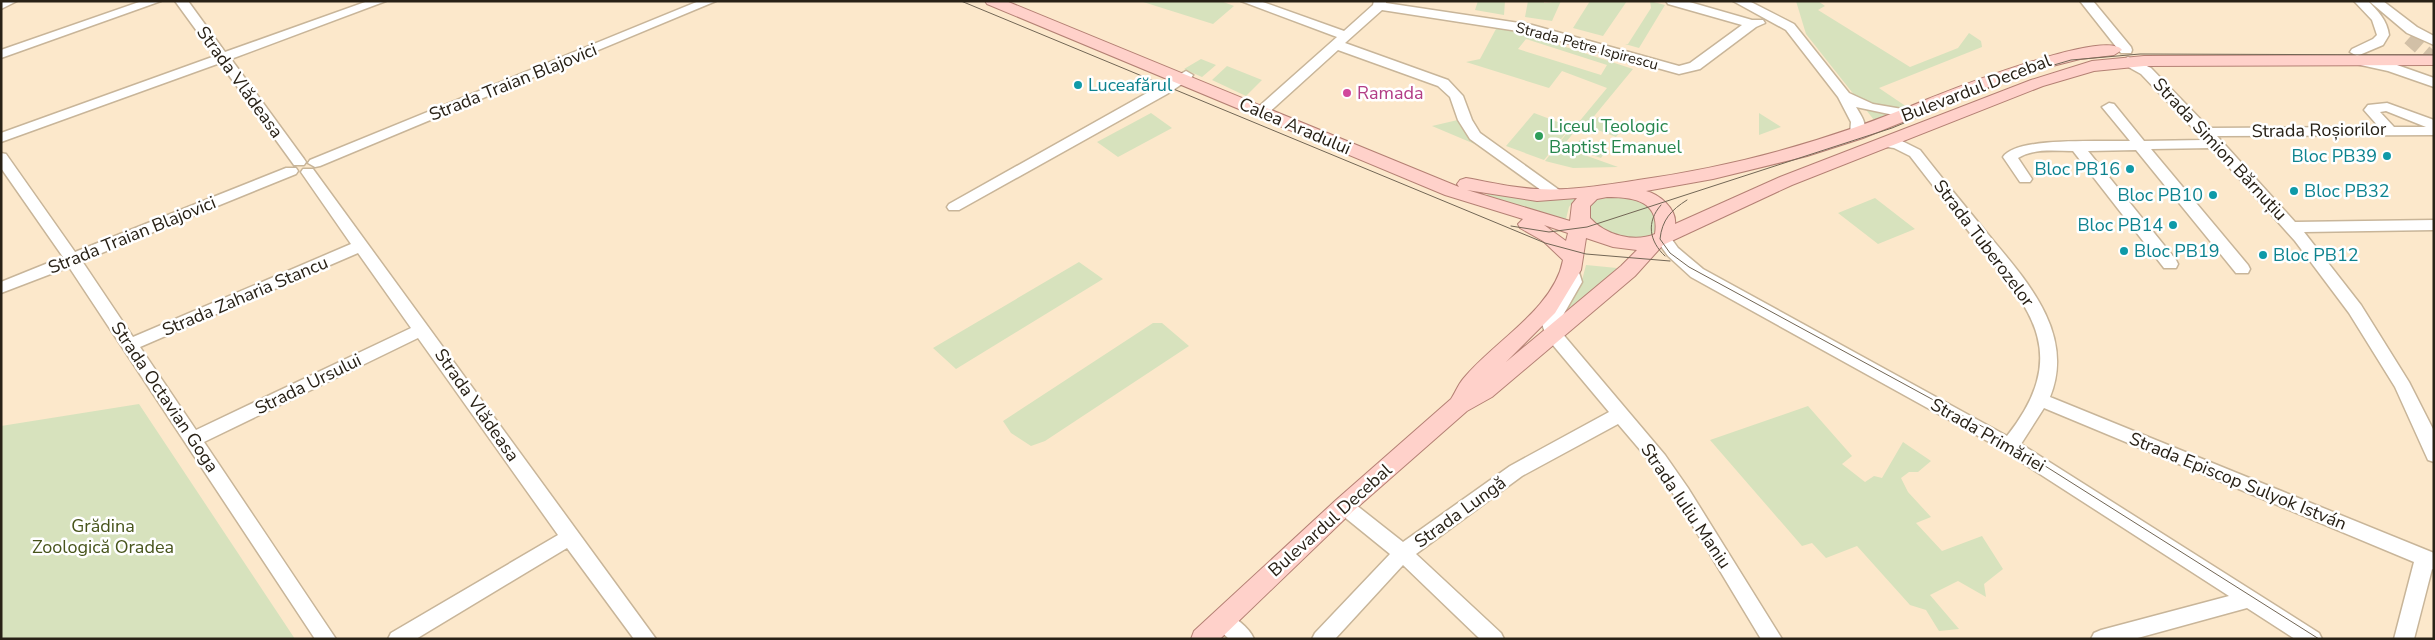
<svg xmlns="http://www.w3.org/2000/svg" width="2435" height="640" font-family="'Nunito Sans',sans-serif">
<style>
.green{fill:#d7e2bd;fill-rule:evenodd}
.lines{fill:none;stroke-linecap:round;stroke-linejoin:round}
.minor-tunnel{stroke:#d2c0a7;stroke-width:14;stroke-dasharray:14 7;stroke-linecap:butt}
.minor-casing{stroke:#c8b599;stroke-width:3}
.major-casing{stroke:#b48074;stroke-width:2}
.minor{fill:#fff;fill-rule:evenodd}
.major{fill:#ffd1ca;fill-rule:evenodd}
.tram{stroke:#726655;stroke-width:1}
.culture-dot{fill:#0f9aa8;stroke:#fff;stroke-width:2}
.hotel-dot{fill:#d1479c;stroke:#fff;stroke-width:2}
.leisure-dot{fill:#2e9e5b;stroke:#fff;stroke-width:2}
.labels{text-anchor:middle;stroke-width:5;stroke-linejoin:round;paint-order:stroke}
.far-street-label{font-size:15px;fill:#282116;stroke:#fff}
.street-label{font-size:18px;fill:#282116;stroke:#fff}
.culture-label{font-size:18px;fill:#0d838f;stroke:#fff;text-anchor:start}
.hotel-label{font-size:18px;fill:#b23c85;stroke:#fff;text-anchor:start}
.leisure-label{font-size:18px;fill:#27864d;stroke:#fff;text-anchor:start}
.park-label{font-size:18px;fill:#47541b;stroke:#fff}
</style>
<rect width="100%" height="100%" fill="#fce8cb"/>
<path class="green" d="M1140 1H1221L1234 6 1213 24Z
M1478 1H1505L1504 15 1475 10Z
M1528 1H1544V3L1561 1 1552 21 1525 17Z
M1590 1H1627L1603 36 1573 28Z
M1650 1 1665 5 1639 48 1625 44H1628L1651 8Z
M1796 1H1818L1825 6 1818 10 1910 67 1958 48 1969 33 1981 41 1982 47 1879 88 1907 107 1874 120 1806 34Z
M1497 27 1526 34 1633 69 1586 126 1578 123 1607 88 1562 71 1549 88 1466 62 1480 59ZM1526 39 1607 65 1601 75 1518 49Z
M1201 59 1216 65 1202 77 1184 69Z
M1227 66 1262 80 1246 96 1212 80Z
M1151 113 1172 128 1118 157 1097 142Z
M1534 113 1571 127 1544 160 1506 146Z
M1759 113 1781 127 1759 135Z
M1598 117 1624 127 1616 137 1590 127Z
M1462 119 1477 145 1432 126Z
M1574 124 1579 126 1562 147 1618 167 1573 168 1545 161Z
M1580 140 1607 149 1601 158 1573 149Z
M1488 193 1538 200 1576 198 1569 207 1565 223 1486 197Z
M1607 195 1638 199 1654 210 1658 229 1648 237 1621 239 1591 222 1589 208 1592 203Z
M1875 198 1915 229 1878 244 1838 213Z
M1079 262 1103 279 956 369 933 348Z
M1586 265 1617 268 1559 321 1580 288Z
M1153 323H1162L1189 346 1045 441 1031 446 1011 433 1003 421Z
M139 404 295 639H1V426Z
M1808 406 1852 456 1842 464 1865 482 1874 476 1882 478 1903 442 1931 461 1918 472H1909L1901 478 1908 492 1931 517 1916 523 1942 551 1982 536 2003 569 1984 584 1986 597 1958 581 1930 595 1959 629 1939 631 1926 610 1910 605 1857 546 1826 558 1812 543 1802 546 1710 440Z"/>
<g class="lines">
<path class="minor-tunnel" d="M2409 38 2434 60"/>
<g class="minor-casing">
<path id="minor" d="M1 1H17L1 9Z
M142 1H161L1 58V50Z
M175 1H188L225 52 368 1H386L231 59 304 159 306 162 304 165H294L220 63 1 142V133L215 56Z
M699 1H716L320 166 315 167 308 163 310 160Z
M1241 1H1260L1344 31 1373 5 1374 1H1386V3L1532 25 1679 66 1690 63 1742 25 1668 4 1666 1H1686L1752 20H1763L1765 23 1756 27 1700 69 1679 74 1531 33 1382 10 1345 43 1448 80 1463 96 1472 120 1480 133 1562 192 1564 195 1562 198H1552L1470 139 1458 120 1450 97 1438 86 1338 50 1266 115H1256L1254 112 1256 109 1337 37Z
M1733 1H1749L1794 24 1849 93 1873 104 1908 110 1915 114 1908 118 1856 107C1862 117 1869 126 1862 137H1852L1850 134 1851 122 1838 97 1786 30Z
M2080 1H2093L2131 47 2132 50 2131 53H2121Z
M2354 1H2368C2378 11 2387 20 2389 35L2383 45 2357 56 2350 52 2352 49 2373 39 2377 35 2372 20Z
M2369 1H2383L2417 27 2434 36V45L2407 33Z
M2128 57 2151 68 2209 128 2379 127 2364 110 2368 105 2387 103 2434 120V135L2217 136 2295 222 2434 220V230L2304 232 2361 305 2409 382 2434 431V462L2428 460 2395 387 2349 313 2295 241 2212 148 2151 149 2248 265 2250 269 2248 273H2236L2136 150 2088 151 2176 260 2178 264 2176 268H2164L2073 151C2055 151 2034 148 2018 158L2032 179 2030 182H2020L2003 157C2017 136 2104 142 2130 141L2102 107 2109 103 2114 104 2144 141 2204 140 2141 74 2123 64 2121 61ZM2386 111 2426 127H2394L2380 112Z
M2361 57 2397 65 2434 78V87L2388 71 2356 64 2354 61Z
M1186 71 1193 75 1191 78 1167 94 959 210H949L947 207 949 204Z
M1885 139 1902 141 1920 150C1940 176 1961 201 1982 227 2021 275 2077 330 2050 397L2434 553V570L2432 569 2414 639H2394L2414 562 2044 408 2021 444 2319 633 2322 639H2295L2247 608 2134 639H2091L2094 633 2101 630 2229 596 1998 447 1691 277 1668 256 1655 238 1658 234H1668L1678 248 1703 269 2007 436C2069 357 2035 313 1980 246 1957 216 1933 186 1910 156L1894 148 1880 146 1878 143 1880 140Z
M1 153 6 154 75 252 286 168H296L298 171 296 174 82 261 133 337 351 244 301 172 303 169H313L656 639H634L567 548 416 639H388L391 633 558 535 418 338 204 442 336 639H315L69 267 1 293V282L63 257 1 168ZM358 253 411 328 196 430 140 347Z
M1571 265 1577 266 1582 282 1558 324 1561 332 1665 455 1688 488 1782 639H1761L1676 498 1653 465 1618 424 1522 476 1416 554 1501 633 1504 639H1480L1403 565 1335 639H1312L1315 633 1390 554 1337 511 1335 506 1337 501 1344 499 1351 501 1403 542 1510 466 1609 412 1547 338 1542 324 1566 282 1563 270 1565 266Z
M1222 611C1234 616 1249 627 1254 639H1229L1215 626 1212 620 1215 614Z"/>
</g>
<g class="major-casing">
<path id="major" d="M985 1H1006L1459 187 1457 184 1460 180 1466 178C1489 182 1514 188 1537 189 1571 191 1606 185 1638 180 1739 166 1834 139 1928 99 1953 89 2107 28 2122 50L2114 55 2080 59 2021 74 1863 138 1807 156 1713 179 1646 191C1659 194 1677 209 1675 224L1780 177 2031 80 2092 61 2144 56 2434 55V65L2144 66 2094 71 2043 86 1792 185 1663 245 1635 276 1492 397 1467 411 1352 512 1220 639H1191L1194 631 1336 500 1451 399C1455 393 1458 385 1463 379 1493 342 1554 309 1563 260L1543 241 1520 228 1518 224 1523 219 1445 195 987 4ZM1467 190 1537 201 1577 198 1572 204 1570 221ZM1607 197C1634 197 1660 201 1655 234 1634 243 1605 235 1590 218V206L1597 199ZM1544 225 1568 233 1566 241ZM1586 238 1613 247 1637 250 1621 266 1506 362 1555 313 1581 270Z"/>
</g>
<use href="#minor" class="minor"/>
<use href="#major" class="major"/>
<path class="tram" d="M961 1 1545 243 1586 254 1670 261
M1687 200C1671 210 1662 220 1660 239L1670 253 1689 267 1985 428 2319 639
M1661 205C1646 222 1649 241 1665 256
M1511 226 1549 232 1587 227 1892 128 2023 74 2071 60 2140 54 2434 55"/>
</g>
<g class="culture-dot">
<circle cx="1078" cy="85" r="5"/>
<circle cx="2387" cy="156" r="5"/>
<circle cx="2130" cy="169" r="5"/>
<circle cx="2294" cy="191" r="5"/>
<circle cx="2213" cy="195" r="5"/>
<circle cx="2173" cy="225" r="5"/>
<circle cx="2124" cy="251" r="5"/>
<circle cx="2263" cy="255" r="5"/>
</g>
<circle class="hotel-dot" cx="1347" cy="93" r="5"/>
<circle class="leisure-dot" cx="1539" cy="136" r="5"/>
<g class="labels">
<g class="far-street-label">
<text transform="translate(1587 46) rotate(15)" y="5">Strada Petre Ispirescu</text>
</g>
<g class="street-label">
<text transform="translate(240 82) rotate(54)" y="6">Strada Vlădeasa</text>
<text transform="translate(513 82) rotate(-22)" y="6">Strada Traian Blajovici</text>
<text transform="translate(1976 88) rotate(-21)" y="6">Bulevardul Decebal</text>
<text transform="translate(1295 126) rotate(23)" y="6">Calea Aradului</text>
<text transform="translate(2319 130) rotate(-1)" y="6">Strada Roșiorilor</text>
<text transform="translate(2220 149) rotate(47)" y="6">Strada Simion Bărnuțiu</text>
<text transform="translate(132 235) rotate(-22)" y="6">Strada Traian Blajovici</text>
<text transform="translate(1984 243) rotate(53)" y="6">Strada Tuberozelor</text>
<text transform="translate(245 296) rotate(-23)" y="6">Strada Zaharia Stancu</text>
<text transform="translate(308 384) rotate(-26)" y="6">Strada Ursului</text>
<text transform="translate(165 397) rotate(56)" y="6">Strada Octavian Goga</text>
<text transform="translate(477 405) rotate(55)" y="6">Strada Vlădeasa</text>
<text transform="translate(1988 435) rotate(30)" y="6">Strada Primăriei</text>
<text transform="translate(2238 481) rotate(22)" y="6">Strada Episcop Sulyok István</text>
<text transform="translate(1686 506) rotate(56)" y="6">Strada Iuliu Maniu</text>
<text transform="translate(1460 512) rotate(-36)" y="6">Strada Lungă</text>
<text transform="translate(1330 520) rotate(-42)" y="6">Bulevardul Decebal</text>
</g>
<g class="culture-label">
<text x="1088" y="91">Luceafărul</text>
<text x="2377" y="162" text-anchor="end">Bloc PB39</text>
<text x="2120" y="175" text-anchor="end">Bloc PB16</text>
<text x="2304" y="197">Bloc PB32</text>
<text x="2203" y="201" text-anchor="end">Bloc PB10</text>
<text x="2163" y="231" text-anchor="end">Bloc PB14</text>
<text x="2134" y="257">Bloc PB19</text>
<text x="2273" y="261">Bloc PB12</text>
</g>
<g class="hotel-label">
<text x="1357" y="99">Ramada</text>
</g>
<g class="leisure-label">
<text x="1549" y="132">Liceul Teologic<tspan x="1549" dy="21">Baptist Emanuel</tspan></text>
</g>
<g class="park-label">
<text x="103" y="532">Grădina<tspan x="103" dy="21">Zoologică Oradea</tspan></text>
</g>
</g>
<rect width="2435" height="640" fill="none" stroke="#282116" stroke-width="5"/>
</svg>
